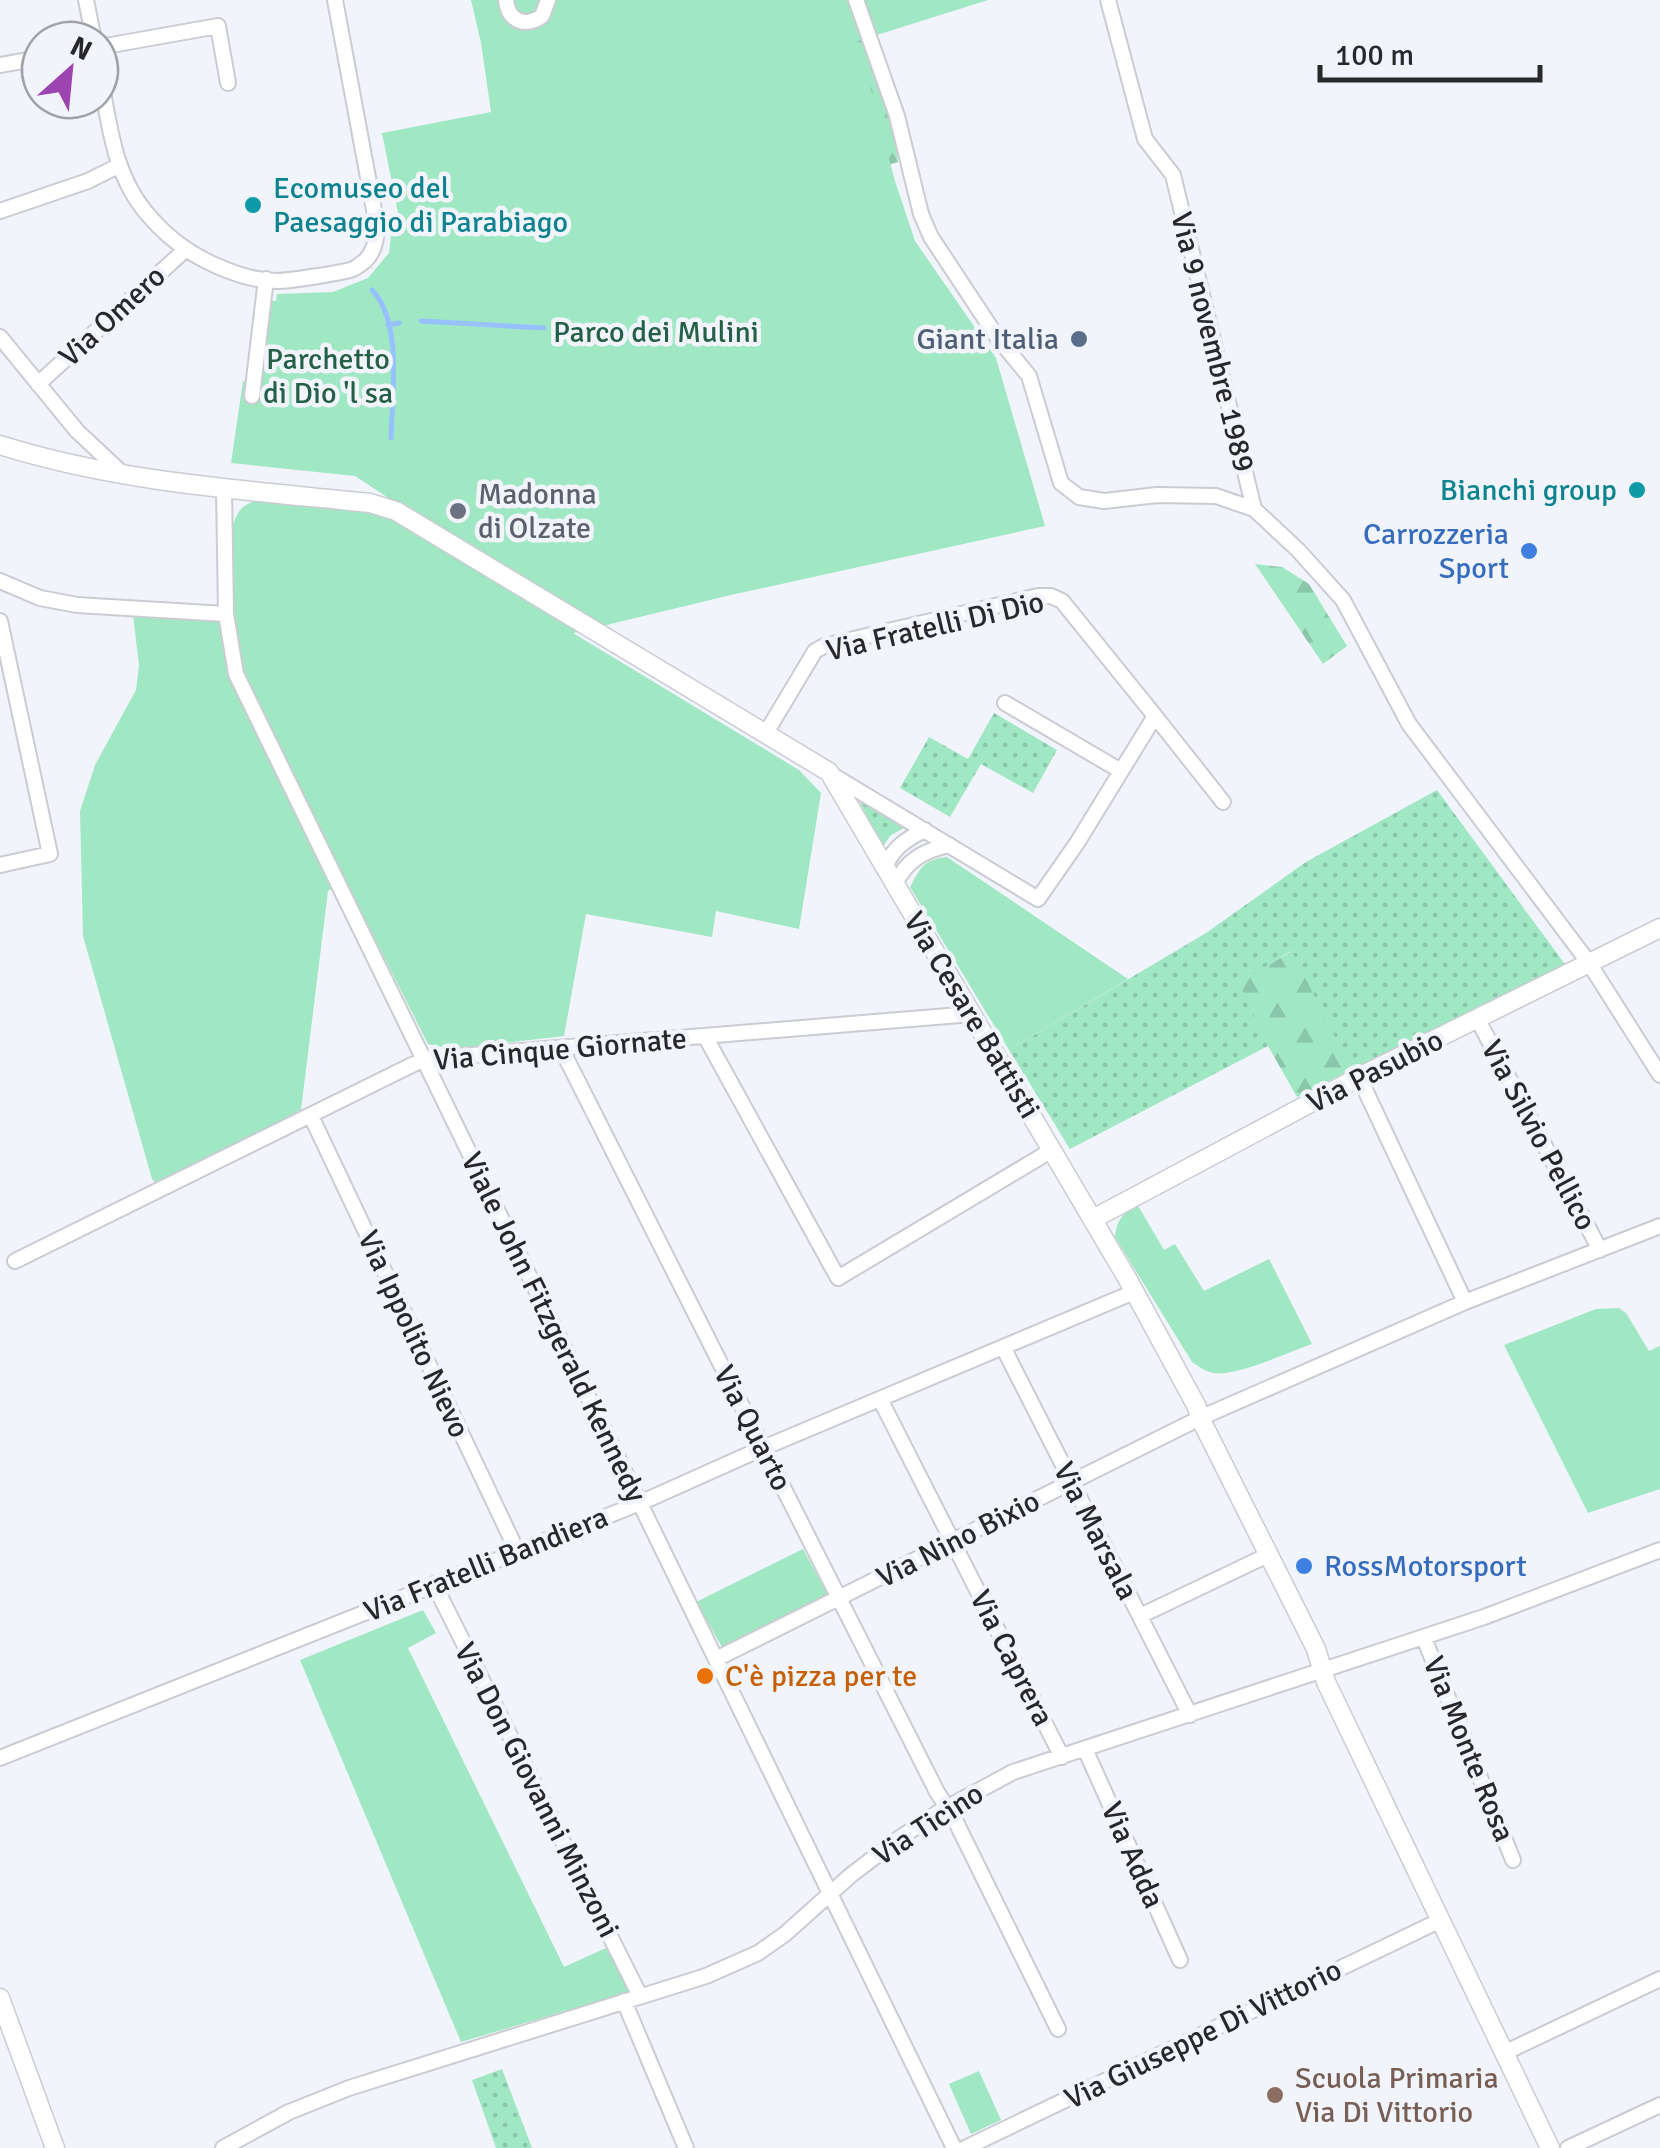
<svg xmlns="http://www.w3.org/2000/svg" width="1660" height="2148" font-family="Signika,sans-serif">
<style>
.grass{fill:url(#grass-dots)}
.forest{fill:url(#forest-firs)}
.green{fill:#a0e7c4}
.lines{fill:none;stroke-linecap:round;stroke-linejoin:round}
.stream{stroke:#96c1fe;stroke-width:5}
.minor-casing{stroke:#caccd2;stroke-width:18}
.tertiary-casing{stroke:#caccd2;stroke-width:21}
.minor{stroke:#fff;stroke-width:14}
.tertiary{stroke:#fff;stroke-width:18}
.culture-dot{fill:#0f9aa8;stroke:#f2f4fb;stroke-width:4}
.service-dot{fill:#5c6f8a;stroke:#f2f4fb;stroke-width:4}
.worship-dot{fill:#6b7280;stroke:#f2f4fb;stroke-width:4}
.shop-dot{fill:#3f7fe0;stroke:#f2f4fb;stroke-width:4}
.food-dot{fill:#e8710a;stroke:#f2f4fb;stroke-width:4}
.education-dot{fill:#8d6e63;stroke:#f2f4fb;stroke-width:4}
.labels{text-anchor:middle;stroke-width:9;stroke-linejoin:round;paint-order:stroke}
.culture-label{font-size:30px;fill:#0d838f;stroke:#f2f4fb;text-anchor:start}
.street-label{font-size:30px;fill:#28282b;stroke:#f2f4fb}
.park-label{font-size:30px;fill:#236046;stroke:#f2f4fb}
.service-label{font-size:30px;fill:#4e5e75;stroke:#f2f4fb;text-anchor:end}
.worship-label{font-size:30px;fill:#5b616d;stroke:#f2f4fb;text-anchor:start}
.shop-label{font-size:30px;fill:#366cbe;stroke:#f2f4fb;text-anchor:end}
.food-label{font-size:30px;fill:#c56008;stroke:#f2f4fb;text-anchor:start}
.education-label{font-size:30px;fill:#785e54;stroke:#f2f4fb;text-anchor:start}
</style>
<defs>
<pattern id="grass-dots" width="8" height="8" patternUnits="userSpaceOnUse" patternTransform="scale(2.5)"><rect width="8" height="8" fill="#a0e7c4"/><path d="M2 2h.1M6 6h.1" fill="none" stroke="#8ac6a9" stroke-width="1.8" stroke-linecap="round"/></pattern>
<pattern id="forest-firs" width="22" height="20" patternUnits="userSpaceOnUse" patternTransform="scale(2.5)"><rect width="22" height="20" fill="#a0e7c4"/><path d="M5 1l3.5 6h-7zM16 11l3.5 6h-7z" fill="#8ac6a9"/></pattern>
</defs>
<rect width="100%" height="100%" fill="#f2f4fb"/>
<path class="grass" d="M994 713 1057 750 1033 793 981 764 950 817 900 788 929 737 968 759Z
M1437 790 1567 967 1351 1070 1291 951 1240 983 1268 1046 1070 1149 1009 1050 1206 933 1306 862Z
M859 801 904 828 891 835 883 846Z
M502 2069 532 2148H496L472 2080Z"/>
<path class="forest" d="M879 0 869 47 896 138 898 162 881 167 847 43Z
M1255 564 1282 567 1309 584 1347 646 1323 664Z
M1292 951 1351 1070 1297 1097 1268 1046 1239 983Z"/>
<path class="green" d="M471 0H988L858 41 895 181 915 241 996 358 1045 526 731 595 573 633 799 770 821 793 799 929 716 911 712 937 586 914 564 1036 450 1049 428 1044 346 882 328 891 301 1110 177 1175 156 1183 152 1179 83 936 80 811 95 765 136 690 139 666 132 606 232 607V529C235 518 238 509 248 504 273 490 365 506 392 517 423 530 453 546 483 560L355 476 231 463 243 381 259 385 272 301H276L277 294 333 292 368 278 389 253 392 226 400 223 382 133 491 112 481 43Z
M947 857 1128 979 1009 1050 910 887C921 867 923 860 947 857Z
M1137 1204 1164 1250 1175 1244 1204 1291 1269 1259 1312 1344C1289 1352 1235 1377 1213 1373 1205 1371 1199 1367 1192 1362L1115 1237C1117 1219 1123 1214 1137 1204Z
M1619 1308 1626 1313 1649 1351 1660 1346V1489L1588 1513 1504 1345 1596 1309Z
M803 1549 828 1595 722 1647 696 1602Z
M423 1610 436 1633 408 1648 564 1967 606 1948 630 1992 461 2042 300 1660Z
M979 2071 1001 2120 971 2134 949 2084Z"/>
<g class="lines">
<path class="stream" d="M372 290C403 322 392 397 391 438
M421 321 544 328
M388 325 399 323"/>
<g class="minor-casing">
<path id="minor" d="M86 0 94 40
M506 0C508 21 525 28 542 16L548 0
M856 0 897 116 921 214 931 237 997 337 1029 376 1061 483 1079 497 1104 501 1157 495 1216 496 1254 509 1298 550 1343 600 1409 724 1589 963 1660 1075
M1108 0 1145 139 1173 175 1254 509
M100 47 218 26 228 83
M0 65 40 58
M100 74C109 124 114 178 150 217 168 238 192 255 217 266 235 274 257 281 277 281 288 281 342 273 353 269 355 269 363 262 365 261 375 251 377 239 377 226L335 0
M0 211 88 181 118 166
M0 337 77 431 123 474
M38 384 186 249
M252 396 266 279
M224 488 226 614 236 674 954 2148
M0 581 40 598 77 605 226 614
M0 621 50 854 0 865
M1005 703 1121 771
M766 733 815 651 824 646 1038 596H1051L1062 601 1155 716
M829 773 1038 899 1077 843 1155 716 1223 802
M885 867C893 848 906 839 925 830
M895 884C907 860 923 851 949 845
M1478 1020 1600 1250
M705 1036 838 1278 1052 1150
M561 1048 937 1792 955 1820 1058 2029
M1359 1077 1465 1302
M311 1116 517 1551
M15 1261 424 1059 972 1014
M1003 1347 1190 1715
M880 1399 1062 1757
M434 1584 640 1996
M1140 1616 1268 1555
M1424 1638 1513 1860
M716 1659 1200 1418 1465 1302 1660 1226
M1085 1749 1180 1960
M0 1758 640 1503 763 1448 1134 1292
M624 2001 686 2148
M1504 2053 1660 1979
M223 2148 289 2112 349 2088 706 1976 758 1953 785 1934 851 1875 901 1837 939 1812 1013 1772 1484 1617 1660 1550
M965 2148 1441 1920
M1568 2148 1660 2105"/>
</g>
<g class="tertiary-casing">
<path id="tertiary" d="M0 445C121 483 245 490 370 503L396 511 829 772 1127 1278 1197 1407 1200 1418 1316 1649 1326 1682 1550 2148
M1093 1219 1359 1077 1660 928
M0 1998 55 2148"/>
</g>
<use href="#minor" class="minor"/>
<use href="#tertiary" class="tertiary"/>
</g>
<g class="culture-dot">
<circle cx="253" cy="205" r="10"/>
<circle cx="1637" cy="490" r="10"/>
</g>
<circle class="service-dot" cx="1079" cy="339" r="10"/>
<circle class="worship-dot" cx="458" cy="511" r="10"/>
<g class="shop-dot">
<circle cx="1529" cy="551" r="10"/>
<circle cx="1304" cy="1566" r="10"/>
</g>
<circle class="food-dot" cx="705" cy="1676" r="10"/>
<circle class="education-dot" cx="1275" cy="2095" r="10"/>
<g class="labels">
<g class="culture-label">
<text x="273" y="198">Ecomuseo del<tspan x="273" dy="34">Paesaggio di Parabiago</tspan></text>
<text x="1617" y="500" text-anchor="end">Bianchi group</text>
</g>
<g class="street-label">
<text transform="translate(112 316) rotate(-43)" y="10">Via Omero</text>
<text transform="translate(1213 342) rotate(76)" y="10">Via 9 novembre 1989</text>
<text transform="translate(935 626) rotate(-13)" y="10">Via Fratelli Di Dio</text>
<text transform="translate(972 1015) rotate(59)" y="10">Via Cesare Battisti</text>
<text transform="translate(560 1049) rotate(-5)" y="10">Via Cinque Giornate</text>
<text transform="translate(1375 1071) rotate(-27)" y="10">Via Pasubio</text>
<text transform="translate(1539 1135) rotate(62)" y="10">Via Silvio Pellico</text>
<text transform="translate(554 1327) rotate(64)" y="10">Viale John Fitzgerald Kennedy</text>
<text transform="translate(414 1334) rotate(65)" y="10">Via Ippolito Nievo</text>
<text transform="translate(753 1428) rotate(63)" y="10">Via Quarto</text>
<text transform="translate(1096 1531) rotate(63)" y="10">Via Marsala</text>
<text transform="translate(958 1539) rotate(-27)" y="10">Via Nino Bixio</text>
<text transform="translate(486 1564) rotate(-22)" y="10">Via Fratelli Bandiera</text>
<text transform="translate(1012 1658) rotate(63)" y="10">Via Caprera</text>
<text transform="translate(1469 1749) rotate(68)" y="10">Via Monte Rosa</text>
<text transform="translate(537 1790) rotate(63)" y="10">Via Don Giovanni Minzoni</text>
<text transform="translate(928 1824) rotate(-33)" y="10">Via Ticino</text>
<text transform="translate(1133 1855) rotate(66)" y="10">Via Adda</text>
<text transform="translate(1203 2034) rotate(-26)" y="10">Via Giuseppe Di Vittorio</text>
</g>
<g class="park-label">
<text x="656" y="342">Parco dei Mulini</text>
<text x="328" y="369">Parchetto<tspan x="328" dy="34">di Dio 'l sa</tspan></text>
</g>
<g class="service-label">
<text x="1059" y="349">Giant Italia</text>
</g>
<g class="worship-label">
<text x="478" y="504">Madonna<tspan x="478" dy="34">di Olzate</tspan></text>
</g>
<g class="shop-label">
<text x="1509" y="544">Carrozzeria<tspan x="1509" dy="34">Sport</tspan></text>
<text x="1324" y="1576" text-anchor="start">RossMotorsport</text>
</g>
<g class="food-label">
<text x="725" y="1686">C'è pizza per te</text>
</g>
<g class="education-label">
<text x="1295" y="2088">Scuola Primaria<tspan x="1295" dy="34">Via Di Vittorio</tspan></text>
</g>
</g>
<g transform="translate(70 70) rotate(27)"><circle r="48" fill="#f2f4fb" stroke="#a1a2a8" stroke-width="2.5"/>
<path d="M0-8L18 38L0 25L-18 38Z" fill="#9c44b0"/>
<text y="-15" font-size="28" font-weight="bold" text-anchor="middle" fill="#28282b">N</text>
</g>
<path d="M1320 65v15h220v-15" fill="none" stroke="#28282b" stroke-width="5"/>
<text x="1335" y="65" font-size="30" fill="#28282b" stroke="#f2f4fb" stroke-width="8" paint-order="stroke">100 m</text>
</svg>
